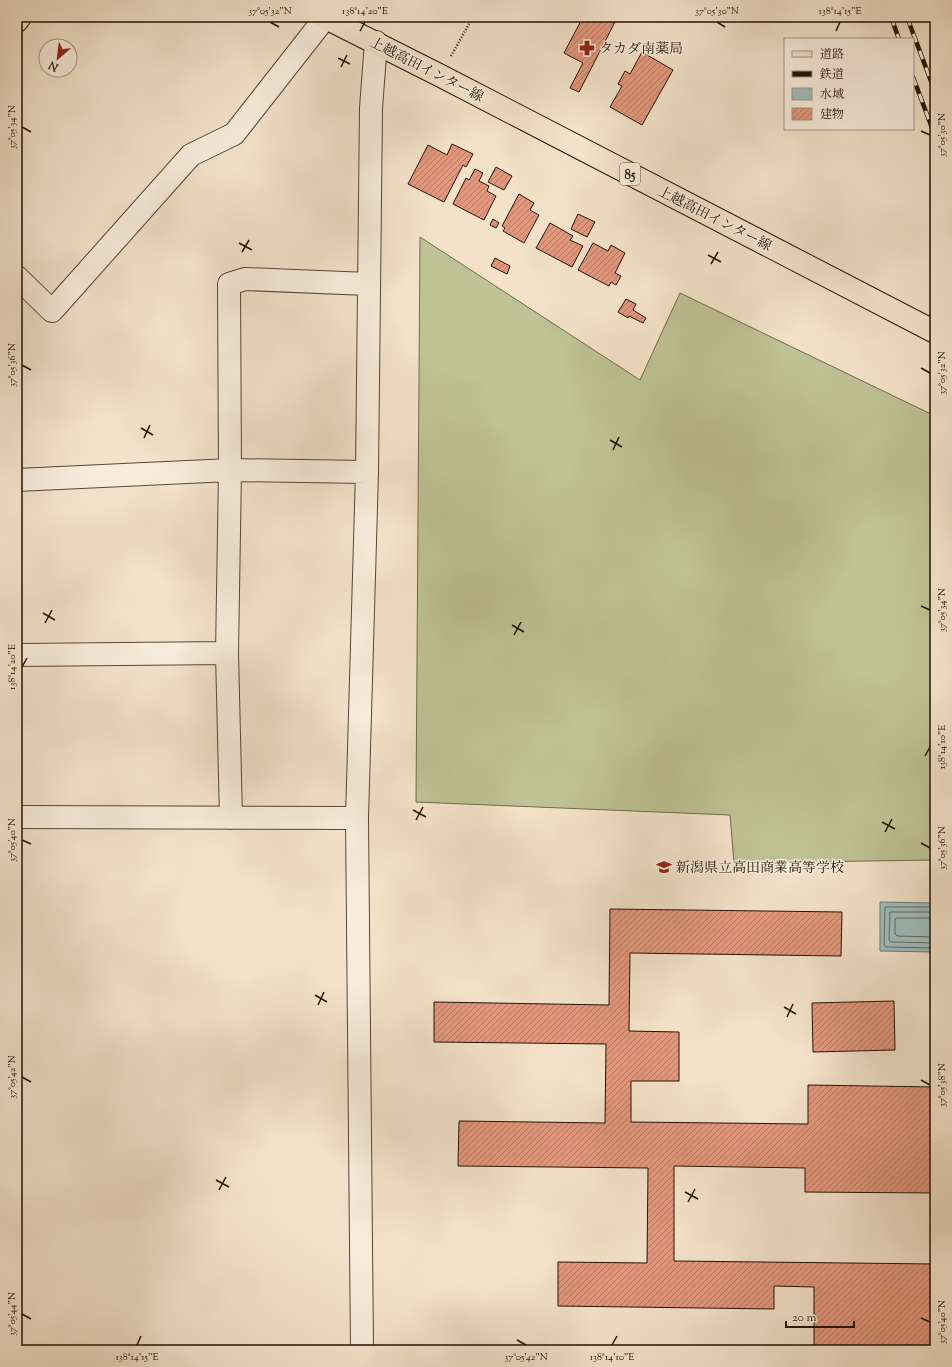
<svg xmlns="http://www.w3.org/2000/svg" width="952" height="1367" font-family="'Sorts Mill Goudy','Noto Serif JP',serif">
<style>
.grass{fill:#bec294;stroke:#706a4c}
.water{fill:#9fbcbf;stroke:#6d7875}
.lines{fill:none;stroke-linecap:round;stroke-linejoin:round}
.shore{stroke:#616762;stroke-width:1}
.building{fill:url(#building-hatch);stroke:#231205}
.street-casing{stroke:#574636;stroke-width:24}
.secondary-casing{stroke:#231205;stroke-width:24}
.primary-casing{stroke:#231205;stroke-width:24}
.path{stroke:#231205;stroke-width:2.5;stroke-dasharray:1 2;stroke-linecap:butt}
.street{stroke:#f7ecdc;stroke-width:22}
.secondary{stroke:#f7ecdc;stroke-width:22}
.primary{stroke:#f3e2c9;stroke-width:22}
.rail-casing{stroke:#231205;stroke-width:4.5}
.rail{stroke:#f7ecdc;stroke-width:3;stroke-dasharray:9;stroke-linecap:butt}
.ticks{fill:none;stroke:#231205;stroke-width:1.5}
.labels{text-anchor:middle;stroke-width:3;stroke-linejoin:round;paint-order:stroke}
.shield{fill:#f7ecdc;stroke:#635346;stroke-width:1}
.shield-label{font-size:13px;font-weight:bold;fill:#231205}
.poi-label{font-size:14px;fill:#231205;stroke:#f7ecdc;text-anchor:start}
.street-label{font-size:14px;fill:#231205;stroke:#f7ecdc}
.neatline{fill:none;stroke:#231205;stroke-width:1.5}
.ticks-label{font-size:10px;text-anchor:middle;fill:#231205}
</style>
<defs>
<pattern id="building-hatch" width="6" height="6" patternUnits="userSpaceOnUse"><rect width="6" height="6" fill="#e1987e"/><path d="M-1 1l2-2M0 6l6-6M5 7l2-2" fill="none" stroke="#b67b65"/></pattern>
</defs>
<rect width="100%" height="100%" fill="#f3e2c9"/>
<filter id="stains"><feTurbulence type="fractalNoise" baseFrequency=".005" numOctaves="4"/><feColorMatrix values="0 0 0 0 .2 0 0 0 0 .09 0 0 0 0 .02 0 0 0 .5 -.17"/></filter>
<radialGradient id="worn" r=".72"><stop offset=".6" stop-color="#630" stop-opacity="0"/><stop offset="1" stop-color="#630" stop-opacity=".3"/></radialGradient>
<path class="grass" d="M420 237 640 380 680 293 935 416V860L734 863 730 815 416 802Z"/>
<path class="water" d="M880 902 935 903V952L880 951Z"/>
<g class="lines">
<path class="shore" d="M935 907H885L884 945 886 947 935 948
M935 912H890L889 940 891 942 935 943
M935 918H897L895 919V934L897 936 935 937"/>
</g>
<path class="building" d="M583 17H610L616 20 579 92 570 88 583 63 564 53Z
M642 52 673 70 642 125 610 107 622 86 618 84 625 71 630 74Z
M452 144 473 154 466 167 463 165 444 202 408 184 428 145 447 155Z
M496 167 512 176 504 190 488 182Z
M475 169 483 173 479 181 489 186 487 191 496 196 484 220 453 204 466 178 469 180Z
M519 194 534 203 530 210 539 215 524 243 503 231 505 228 502 226Z
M578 214 595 222 587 237 571 229Z
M493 219 499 223 496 228 490 225Z
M550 223 573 236 570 240 583 246 572 267 536 248Z
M593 243 608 251 611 245 625 253 615 273 621 276 616 285 611 282 609 286 578 270Z
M495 258 510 266 507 274 491 266Z
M626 299 636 304 633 310 646 318 643 323 629 316 628 318 618 312Z
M610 909 842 912 841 956 630 953 629 1031 679 1032V1081H631V1122L808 1124V1085L935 1087V1193L805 1192V1168L674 1166V1261L935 1264V1350H814V1287L774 1286V1309L558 1306V1262L647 1263 648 1168 458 1166 459 1121 605 1123 606 1044 434 1042V1002L609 1005Z
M894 1001 895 1050 813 1052 812 1003Z"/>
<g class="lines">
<g class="street-casing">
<path id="street" d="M17 277 52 311 191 155 234 134 325 18
M17 480 230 470 367 472
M17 655 227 653
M17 817 357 818
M231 818 227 653 230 470 229 284 245 279 368 284
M362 1350 357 818 367 472 371 108 376 42"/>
</g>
<g class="secondary-casing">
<path id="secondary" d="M17 21 20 17"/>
</g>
<g class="primary-casing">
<path id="primary" d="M324 17 441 76 935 332"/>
</g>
<path class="path" d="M451 56 473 17"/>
<use href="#street" class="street"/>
<use href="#secondary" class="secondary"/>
<use href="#primary" class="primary"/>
<g class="rail-casing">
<path id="rail" d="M891 17 899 39
M907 17 935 92
M913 77 935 136"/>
</g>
<use href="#rail" class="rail"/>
</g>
<path class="ticks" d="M270 22 279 27M717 22 725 27M360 31 365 22M836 31 840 22M338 58 350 64M341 67 347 55M22 127 31 132M921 131 930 135M239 243 252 250M242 252 249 240M708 255 721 262M711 264 718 252M22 365 31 370M921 368 930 373M141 428 153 435M144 438 150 425M610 440 622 447M613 450 619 437M921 606 930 610M43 613 55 620M45 623 52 610M512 625 524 632M514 635 521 622M22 667 27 658M925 756 930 747M413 810 426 817M416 820 423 807M882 822 895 829M885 832 892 819M22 840 31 844M921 843 930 848M315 995 327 1002M318 1005 324 992M784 1007 796 1014M787 1017 793 1004M22 1077 31 1082M921 1080 930 1085M216 1180 229 1187M219 1190 226 1177M685 1192 698 1199M688 1202 695 1189M22 1314 31 1319M921 1318 930 1322M517 1340 526 1345M137 1345 141 1336M612 1345 617 1336"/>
<defs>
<g id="pharmacy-bare" transform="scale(1.2)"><path d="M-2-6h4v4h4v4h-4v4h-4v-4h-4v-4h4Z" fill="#8f2418" stroke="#f7ecdc" stroke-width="2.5" paint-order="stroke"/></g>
<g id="school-bare" transform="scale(1.2)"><path d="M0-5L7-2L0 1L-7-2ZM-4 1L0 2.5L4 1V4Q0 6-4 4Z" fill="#8f2418" stroke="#f7ecdc" stroke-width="2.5" paint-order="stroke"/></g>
</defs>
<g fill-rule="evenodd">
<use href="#pharmacy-bare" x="587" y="48"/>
<use href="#school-bare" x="664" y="867"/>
</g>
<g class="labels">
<rect class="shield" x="620" y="163" width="20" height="22" rx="3"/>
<g class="shield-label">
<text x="630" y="179">85</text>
</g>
<g class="poi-label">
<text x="599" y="53">タカダ南薬局</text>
<text x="676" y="872">新潟県立高田商業高等学校</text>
</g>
<g class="street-label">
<text transform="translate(427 69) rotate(27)" y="5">上越高田インター線</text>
<text transform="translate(715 218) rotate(27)" y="5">上越高田インター線</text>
</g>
</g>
<rect width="952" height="1367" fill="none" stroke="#f3e2c9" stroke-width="44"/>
<rect x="784" y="38" width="130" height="92" fill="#f7ecdc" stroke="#a29586"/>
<rect x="792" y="51" width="20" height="6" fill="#f3e2c9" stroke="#a29586"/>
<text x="820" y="58" font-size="12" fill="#231205">道路</text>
<rect x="792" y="71" width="20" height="6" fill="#231205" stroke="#a29586"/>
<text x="820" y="78" font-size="12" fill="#231205">鉄道</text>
<rect x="792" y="88" width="20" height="12" fill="#9fbcbf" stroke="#a29586"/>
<text x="820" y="98" font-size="12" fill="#231205">水域</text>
<rect x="792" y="108" width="20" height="12" fill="url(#building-hatch)" stroke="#a29586"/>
<text x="820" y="118" font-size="12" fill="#231205">建物</text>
<g transform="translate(58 58) rotate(208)"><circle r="19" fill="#f7ecdc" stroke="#a29586"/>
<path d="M0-3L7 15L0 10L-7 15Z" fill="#8f2418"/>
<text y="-6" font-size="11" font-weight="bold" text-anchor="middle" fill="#231205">N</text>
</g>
<path d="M786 1321v6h68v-6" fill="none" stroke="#231205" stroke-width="2"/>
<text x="792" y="1321" font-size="12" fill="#231205" stroke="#f7ecdc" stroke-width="3" paint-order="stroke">20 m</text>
<rect x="22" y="22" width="908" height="1323" class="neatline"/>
<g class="ticks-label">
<text x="270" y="14">37°05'32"N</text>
<text x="365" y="14">138°14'20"E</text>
<text x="717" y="14">37°05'30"N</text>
<text x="840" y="14">138°14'15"E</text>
<text transform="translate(11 127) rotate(-90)" y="4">37°05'34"N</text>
<text transform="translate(941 135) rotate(-90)" y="4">37°05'30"N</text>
<text transform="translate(11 365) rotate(-90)" y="4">37°05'36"N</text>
<text transform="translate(941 373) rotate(-90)" y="4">37°05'32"N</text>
<text transform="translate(941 610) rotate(-90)" y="4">37°05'34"N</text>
<text transform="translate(11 667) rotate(-90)" y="4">138°14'20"E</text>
<text transform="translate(941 747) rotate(-90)" y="4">138°14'10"E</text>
<text transform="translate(11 840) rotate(-90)" y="4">37°05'40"N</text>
<text transform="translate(941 848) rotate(-90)" y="4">37°05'36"N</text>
<text transform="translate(11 1077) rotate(-90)" y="4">37°05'42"N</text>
<text transform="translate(941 1085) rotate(-90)" y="4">37°05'38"N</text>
<text transform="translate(11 1314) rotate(-90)" y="4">37°05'44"N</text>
<text transform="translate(941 1322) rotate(-90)" y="4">37°05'40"N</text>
<text x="137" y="1360">138°14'15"E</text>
<text x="526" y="1360">37°05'42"N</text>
<text x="612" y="1360">138°14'10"E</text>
</g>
<rect width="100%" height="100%" filter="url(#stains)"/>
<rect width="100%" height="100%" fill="url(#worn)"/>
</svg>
